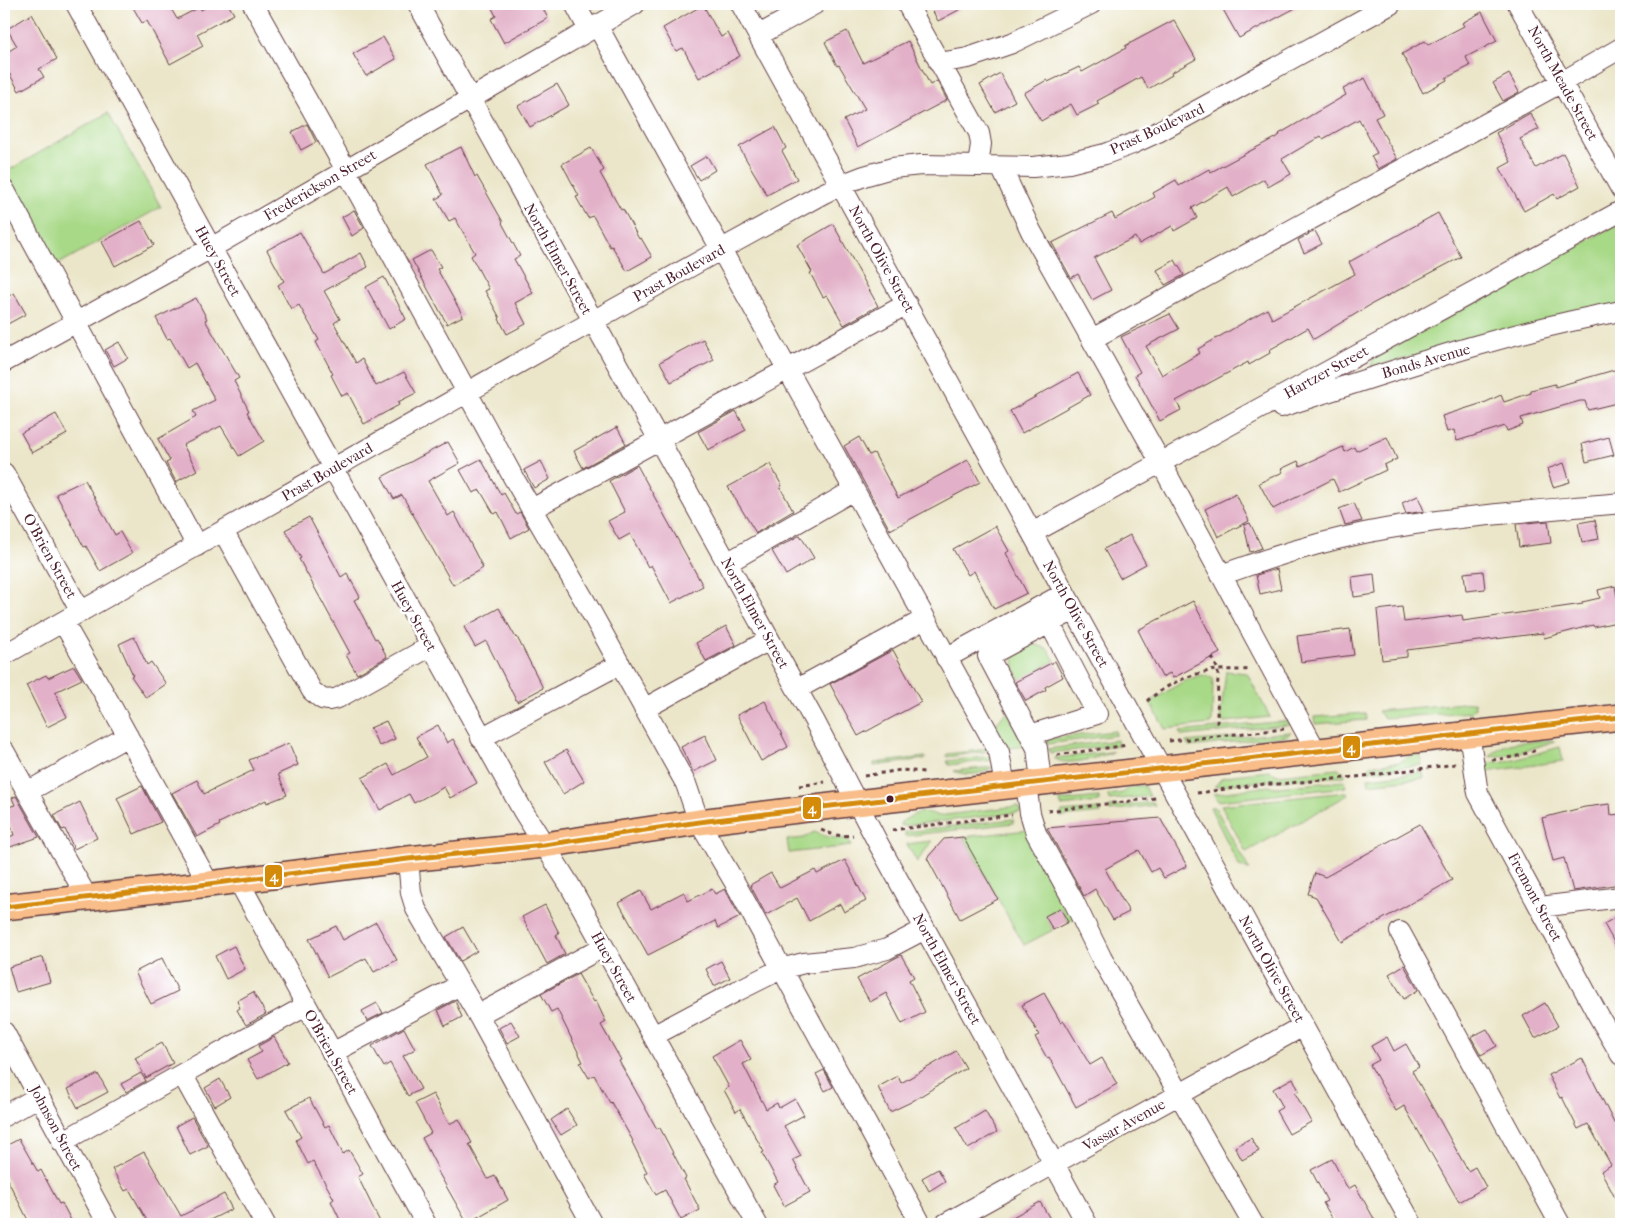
<svg xmlns="http://www.w3.org/2000/svg" width="1625" height="1228" font-family="'IM FELL French Canon',serif">
<style>
.green{fill:#a8d987;stroke:#797c59}
.building{fill:#e2b0c8}
.lines{fill:none;stroke-linecap:round;stroke-linejoin:round}
.minor-casing{stroke:#623d43;stroke-width:22}
.major-casing{stroke:#623d43;stroke-width:28}
.path{stroke:#623d43;stroke-width:3;stroke-dasharray:4 4;stroke-linecap:butt}
.minor{stroke:#fff;stroke-width:20}
.major{stroke:#f8bd88;stroke-width:25}
.bus-1-casing{stroke:#fff;stroke-width:9}
.bus-1{stroke:#d48b09;stroke-width:5}
.bus-dot{fill:#4a1f2b;stroke:#fff;stroke-width:2}
.labels{text-anchor:middle;stroke-width:5;stroke-linejoin:round;paint-order:stroke}
.street-label{font-size:15px;fill:#4a1f2b;stroke:#fff}
.line-badge{stroke:#fff;stroke-width:2}
.badge-label{font-size:14px;text-anchor:middle;font-weight:bold;fill:#fff}
</style>
<rect width="100%" height="100%" fill="#fff"/>
<filter id="ink" filterUnits="userSpaceOnUse"><feTurbulence type="fractalNoise" baseFrequency=".02" numOctaves="2"/><feDisplacementMap in="SourceGraphic" scale="10" xChannelSelector="R" yChannelSelector="G"/><feConvolveMatrix kernelMatrix="1 2 1 2 8 2 1 2 1" color-interpolation-filters="sRGB"/></filter>
<filter id="wash" filterUnits="userSpaceOnUse"><feTurbulence type="fractalNoise" baseFrequency=".0096" numOctaves="4" result="noise"/><feDisplacementMap in="SourceGraphic" scale="20" xChannelSelector="R" yChannelSelector="G"/><feGaussianBlur stdDeviation="1.12" result="paint"/><feColorMatrix in="noise" values="0 0 0 0 0 0 0 0 0 0 0 0 0 0 0 0 0 1.4 0 .05"/><feComposite in="paint" operator="in"/></filter>
<g filter="url(#wash)">
<rect width="100%" height="100%" fill="#ebe6c9"/>
<path class="green" d="M108 113 161 207 55 266 4 173Z
M1621 224V305L1372 367 1371 365 1374 358 1616 225Z
M1034 644 1048 649 1055 661 1020 680 1015 670 1014 657 1023 648Z
M1226 671 1247 673 1270 717 1224 722 1220 720Z
M1201 675 1213 678 1212 721 1210 724 1165 729 1150 702 1184 681Z
M1474 702 1475 707 1471 712 1384 718 1378 711Z
M1007 711 1025 746 947 757V754L980 750 986 747 995 725Z
M1365 713 1366 720 1315 724 1314 717Z
M1296 720 1295 724 1182 736 1179 732Z
M1115 731 1116 735 1047 744V739Z
M1291 732 1286 736 1189 747 1186 742Z
M1117 740 1118 745 1050 753 1048 749Z
M1550 740 1555 741 1515 754 1490 757C1503 739 1529 742 1550 740Z
M1560 747 1563 761 1486 772 1487 763 1514 760Z
M1110 752H1113C1098 757 1067 768 1054 758Z
M1412 754H1420L1422 765 1368 771 1371 765 1400 762Z
M994 756 995 760 949 765 947 761Z
M925 757V759L874 766V763Z
M993 767C983 775 965 776 954 771Z
M1338 769 1344 772 1345 776 1240 783 1214 787 1222 778 1233 775 1269 771 1278 775Z
M1423 772 1424 778 1369 784 1368 778Z
M1345 781 1346 787 1218 801 1214 794 1268 786 1277 787Z
M1143 785 1150 796 1109 800 1108 795 1123 793 1130 787Z
M1347 792 1348 795 1246 852 1221 805Z
M1099 797V802L1061 806 1060 801Z
M1153 802 1155 805 1110 811V807Z
M1018 806 1022 812 902 826 900 823C913 814 923 808 938 816Z
M1210 807H1215L1249 869 1239 866Z
M1100 809 1101 813 1061 817V812Z
M1013 819 1014 823 905 836V832Z
M1028 830 1076 917 1068 922 1060 908 1046 916 1053 930 1024 945 963 837Z
M814 832 828 837 848 839 851 846 789 853 787 840 804 838Z
M932 841 917 862 907 844Z"/>
<g id="blocks">
<path class="building" d="M131 4H176L170 7 177 19 200 7 201 10 212 4H228L234 14 197 34 203 46 170 64 147 21 142 23Z
M490 4H540L548 18 504 43 491 19 496 16Z
M929 4H970L938 21Z
M1220 4H1303L1239 38Z
M703 5 721 37 728 33 740 56 699 78 683 48 676 51 663 28Z
M1482 12 1497 41 1466 57 1470 66 1446 78 1447 80 1423 93 1402 54 1425 41 1428 45 1464 26 1462 23Z
M32 14 57 59 39 69 44 77 19 91 4 64V54L17 46 7 29Z
M1174 20 1196 59 1171 73 1172 75 1148 89 1141 77 1097 101 1099 104 1077 115 1071 104 1041 121 1024 93 1047 80 1048 82 1079 67 1082 72 1126 48 1125 46Z
M847 31 863 63 908 41 930 85 937 81 947 100 858 147 844 120 865 109 839 65 837 66 825 42Z
M383 37 396 59 366 76 353 54Z
M1000 73 1015 101 995 112 980 85Z
M1509 74 1519 92 1503 101 1493 83Z
M1365 78 1383 114 1375 118 1397 159 1378 169 1371 156 1377 153 1359 119 1323 139 1321 136 1282 159 1291 174 1268 187 1264 179 1233 197 1228 187 1192 208 1197 218 1174 231 1172 226 1139 244 1135 237 1094 258 1111 290 1092 300 1078 274 1071 278 1052 243 1112 213 1115 219 1155 197 1153 193 1176 180 1179 186 1209 169 1211 172 1280 135 1279 134 1346 95 1343 89Z
M557 84 569 105 530 127 518 106Z
M1530 113 1539 129 1520 139 1536 168 1563 153 1580 186 1557 199 1554 194 1524 211 1500 168 1511 162 1496 133Z
M307 124 316 142 301 150 292 132Z
M775 127 786 148 782 151 797 179 767 195 739 147Z
M461 147 475 177 477 176 503 222 502 223 520 256 514 259 533 293 515 303 526 324 507 334 499 319 500 318 485 291 489 289 471 256 475 253 455 218 449 221 436 199 443 195 427 164Z
M591 148 604 170 600 173 621 210 623 209 639 239 641 238 652 257 627 271 612 246 610 247 593 216 588 218 576 197 579 196 562 164Z
M707 156 715 170 699 180 690 166Z
M354 210 364 228 352 236 342 217Z
M1438 213 1461 257 1372 304 1314 339 1308 328 1269 350 1270 353 1249 365 1248 362 1176 401 1181 410 1160 421 1135 375 1140 372 1121 337 1170 314 1179 329 1146 346 1162 375 1200 353 1198 349 1267 309 1272 319 1355 274 1349 262Z
M141 221 154 245 115 266 102 242Z
M833 224 878 306 844 325 827 295 823 297 810 273 812 272 797 245Z
M1315 231 1322 244 1304 253 1298 240Z
M300 232 324 274 361 253 368 267 324 291 340 319 334 323 356 363 362 359 376 386 404 372 416 393 398 402 399 405 364 424 348 393 342 396 331 375 333 374 316 342 319 340 299 305 291 309 278 285 284 281 267 250Z
M431 250 441 267 437 269 463 316 447 324 412 260Z
M1175 260 1184 275 1165 285 1157 270Z
M384 277 406 319 389 329 366 287Z
M14 293 26 314 4 326V299Z
M196 298 207 319 205 320 239 378 234 381 249 411 247 412 264 441 239 456 221 426 183 445 197 470 176 482 166 463 170 461 158 439 196 417 193 411 215 400 195 363 187 368 170 338 167 339 156 318Z
M703 339 714 360 671 382 660 362Z
M119 342 128 358 114 366 105 350Z
M1621 368V402L1588 410 1585 401H1580L1521 418 1523 425 1507 431 1505 426 1457 441 1454 430 1447 432 1442 416 1486 402 1501 395 1504 402 1531 393V390L1555 384V387Z
M1078 373 1090 395 1022 433 1010 411Z
M736 411 746 430 708 450 698 432Z
M56 414 67 434 32 453 21 433Z
M617 427 626 444 583 468 574 451Z
M859 437 869 455 874 453 898 498 968 460 980 482 890 530 844 446Z
M1387 437 1397 459 1384 465 1386 470 1339 492 1333 479 1273 509 1259 483 1283 472 1281 469 1298 461 1300 466 1343 447 1345 452 1354 447 1356 451Z
M1609 437 1614 455 1586 462 1582 444Z
M448 442 460 463 428 481 448 516 454 512 483 568 453 585 402 495 394 499 382 477Z
M481 459 501 495 504 493 516 514 520 512 529 528 511 538 498 512 494 514 480 490 473 493 460 470Z
M541 461 550 479 534 488 524 470Z
M1564 463 1570 482 1553 487 1547 469Z
M770 464 782 486 780 487 793 511 756 533 728 487Z
M637 465 703 586 671 603 651 565 648 567 630 534 619 540 608 521 625 512 609 481Z
M85 480 115 535 120 532 132 553 100 571 86 546 84 547 56 494Z
M1236 494 1249 521 1218 537 1205 509Z
M1418 496 1424 511 1406 514 1402 503Z
M1354 503 1362 521 1345 525 1339 509Z
M309 517 341 577 347 573 360 597 354 600 375 639 377 638 387 657 357 674 346 655 350 653 299 559 301 558 285 530Z
M1595 520 1599 539 1582 542 1578 523Z
M1548 521 1551 543 1519 547 1516 524Z
M1250 523 1262 548 1250 552 1244 525Z
M995 526 1009 551 1006 553 1027 593 994 609 974 571 968 575 953 549Z
M800 535 814 558 786 575 772 551Z
M1130 535 1146 564 1120 578 1104 549Z
M1277 569 1281 589 1260 594 1256 575Z
M1483 571 1485 589 1466 591 1464 573Z
M1374 574 1376 594 1354 597 1352 577Z
M1615 586 1617 597 1621 596V621L1594 627 1593 625 1544 638 1543 633 1407 650V657L1382 660 1377 610 1402 607 1404 622 1462 615 1463 621 1583 604 1582 602 1600 598 1598 590Z
M1193 601 1220 653 1173 678 1170 673 1162 677 1138 630Z
M499 608 516 638 517 637 543 688 517 702 486 641 475 647 464 627Z
M726 626 736 645 706 661 696 643Z
M1350 629 1354 655 1301 662 1297 636Z
M134 637 147 665 151 662 166 684 146 698 131 676 133 675 119 644Z
M893 650 921 702 858 736 830 684Z
M1055 661 1063 677 1045 687 1046 690 1026 701 1015 682Z
M74 666 82 679 55 692 67 717 47 727 26 685 46 675 48 678Z
M765 701 788 747 761 761 737 715Z
M386 721 395 739 379 746 370 728Z
M438 725 447 743 453 739 477 783 450 798 444 787 414 803 409 794 380 810 362 778 388 764 394 775 427 757 416 737Z
M705 735 717 760 693 772 681 747Z
M289 743 298 765 278 774 287 795 267 803 266 800 219 823 220 825 197 837 172 793 197 780 204 794 254 770 249 760Z
M566 750 584 781 563 794 545 762Z
M142 786 161 822 134 834 117 798Z
M16 796 39 837 10 847 7 838 14 835 5 808 15 805 12 798Z
M80 802 97 838 74 849 65 829 62 830 54 815Z
M1610 804 1611 815 1621 814V884L1573 891 1564 858 1553 861 1542 818 1585 807Z
M1160 818 1187 866 1164 878 1158 868 1151 872 1139 850 1105 869 1129 912 1113 920 1095 889 1084 896 1047 828Z
M1420 824 1452 880 1342 942 1316 897 1308 894 1315 873 1325 877Z
M963 837 998 899 960 919 927 858 944 839Z
M845 860 866 901 844 912 840 904 809 921 797 898 766 915 750 885 771 873 780 888 815 870 817 874Z
M712 889 715 894 725 889 740 917 718 928 715 921 648 955 619 903 641 891 651 909 684 892 688 901Z
M545 905 559 933 556 935 565 954 547 964 522 917Z
M1060 908 1068 922 1053 930 1045 916Z
M1621 914V955L1604 924Z
M376 922 397 960 374 972 366 958 328 977 309 939 336 926 343 940Z
M463 927 477 951 460 961 446 937Z
M234 946 245 969 226 979 215 956Z
M901 955 914 977 909 980 925 1012 902 1024 886 993 870 1002 857 979Z
M43 957 50 982 16 992 9 967Z
M162 958 178 991 151 1004 135 972Z
M721 961 730 978 714 986 706 969Z
M1404 965 1418 990 1404 999 1389 974Z
M578 974 594 1002 596 1001 606 1022 601 1025 621 1060 619 1061 657 1129 660 1128 686 1178 684 1179 700 1210 681 1220 665 1190 656 1195 644 1174 647 1172 632 1142 633 1141 611 1102 610 1103 594 1075 589 1078 580 1063 583 1062 557 1009 551 1012 541 994Z
M253 992 266 1014 246 1025 237 1010 240 1008 237 1001Z
M1044 993 1061 1023 1064 1021 1090 1065 1102 1058 1117 1084 1076 1107 1049 1057 1047 1058 1035 1037 1039 1035 1022 1005Z
M455 1001 462 1017 445 1026 438 1010Z
M377 1003 383 1013 367 1021 362 1011Z
M1545 1003 1558 1026 1535 1038 1523 1016Z
M511 1021 520 1036 507 1043 499 1028Z
M404 1028 415 1049 403 1056 421 1089 408 1096 390 1063 384 1067 372 1046Z
M1487 1029 1497 1046 1481 1055 1471 1037Z
M274 1037 288 1062 258 1079 247 1060 262 1052 258 1046Z
M1387 1037 1394 1051 1406 1044 1419 1067 1412 1071 1468 1171 1475 1167 1486 1187 1459 1202 1404 1106 1396 1111 1370 1065 1379 1060 1371 1046Z
M740 1040 751 1060 743 1064 766 1109 777 1103 779 1108 795 1099 804 1115 784 1126 801 1156 793 1160 810 1192 784 1206 773 1185 778 1182 762 1153 764 1152 740 1109 736 1112 724 1090 729 1087 712 1056Z
M162 1043 173 1063 146 1078 135 1058Z
M956 1051 966 1068 911 1102 890 1112 878 1087 898 1076 901 1083Z
M1582 1058 1614 1123 1621 1119V1209L1601 1171 1611 1165 1588 1124 1578 1129 1562 1097 1560 1098 1548 1075Z
M824 1070 833 1087 825 1091 816 1074Z
M141 1073 146 1081 126 1092 121 1084Z
M98 1074 108 1092 78 1108 68 1089Z
M1293 1078 1299 1091 1295 1093 1311 1122 1289 1134 1276 1111 1283 1107 1273 1089Z
M220 1079 230 1097 215 1106 205 1088Z
M433 1094 449 1124 459 1119 472 1143 469 1144 488 1179 495 1176 508 1200 467 1223 437 1170 438 1169 422 1138 431 1133 415 1103Z
M309 1098 325 1127 329 1125 343 1154 349 1150 363 1174 358 1177 381 1224H342L331 1201 334 1199 313 1161 308 1164 296 1140 301 1137 286 1110Z
M567 1109 577 1125 561 1135 551 1120Z
M985 1111 997 1132 968 1149 956 1128Z
M192 1117 208 1146 190 1155 176 1126Z
M1251 1138 1259 1151 1242 1160 1235 1147Z
M19 1139 38 1172 41 1170 59 1204 62 1203 73 1224H30L4 1173V1147Z
M144 1152 181 1216 224 1194 232 1209 202 1224H149L129 1189 125 1191 112 1169Z
M1332 1159 1348 1189 1355 1185 1377 1224H1336L1323 1203 1327 1201 1311 1170Z
M938 1169 945 1181 929 1191 922 1178Z
M1040 1202 1053 1224H1000Z"/>
</g>
</g>
<g filter="url(#ink)">
<use href="#blocks" fill-opacity="0" stroke="#623d43" stroke-width="1"/>
<g class="lines">
<g class="minor-casing">
<path id="minor" d="M76 4 523 811 569 884 757 1224
M253 4 346 170 513 477 586 603 686 784 699 822 735 883 921 1224
M418 4 815 722 878 843 1087 1224
M575 4 589 30
M741 4 1412 1224
M907 4 979 133 981 144 978 166
M1518 4 1621 189
M597 25 993 741 999 752 1005 786
M759 35 815 4
M939 63 968 58 1012 43 1091 4
M1001 167 1031 231 1161 463 1316 751
M4 189 197 546
M1092 339 1562 82 1621 48
M4 362 211 248 635 4
M1281 407C1393 371 1505 332 1621 311
M4 473 81 612
M532 509 907 304
M223 531 312 691 322 699 329 700 338 698 431 646
M1032 533 1621 211
M727 563 854 490
M1221 575C1268 558 1315 543 1364 533 1448 516 1535 511 1621 503
M63 622 109 702 209 884
M4 655 593 321 720 250 822 194 841 185 864 176 892 168 921 165 1033 167 1069 163 1105 154 1132 144 1158 132 1391 4
M946 658 1065 593
M797 689 925 619
M644 709 769 640
M1469 733 1478 793 1598 1015 1621 1055
M1030 735 1097 714 1049 622
M481 738 620 664
M4 751 87 897
M1041 782 1037 748 988 656 1074 610
M1026 784 1030 813 1036 833 1073 900 1102 959 1253 1224
M27 792 128 736
M408 859 411 893 416 909 478 1015 592 1224
M238 880 426 1224
M1540 907 1621 897
M1400 932 1560 1224
M478 1015 603 947
M4 1032 108 1224
M653 1036 737 991 781 969 804 963 854 958 887 949 925 929
M332 1053 460 985
M182 1074 265 1224
M4 1116 38 1097
M62 1142 182 1074 306 1006
M945 1224 1303 1026"/>
</g>
<g class="major-casing">
<path id="major" d="M4 907 209 884 408 859 544 845 699 822 856 803 1621 717"/>
</g>
<path class="path" d="M1212 657 1218 670 1217 726
M1147 701C1167 684 1193 672 1219 670 1230 669 1241 671 1251 669
M1169 741 1284 729
M1057 755 1128 745
M1492 760 1514 757 1537 750
M864 776 901 770 924 772
M799 786 825 782
M1197 793 1264 784H1278L1356 777 1456 764
M1048 811 1156 798
M821 830C832 835 841 837 853 835
M892 830 1012 815"/>
<use href="#minor" class="minor"/>
<use href="#major" class="major"/>
<g class="bus-1-casing">
<path id="bus-1" d="M4 907 209 884 408 859 544 845 699 822 856 803 1621 717"/>
</g>
<use href="#bus-1" class="bus-1"/>
</g>
</g>
<circle class="bus-dot" cx="890" cy="799" r="4.5"/>
<g class="labels">
<g class="street-label">
<text transform="translate(1563 83) rotate(61)" y="5">North Meade Street</text>
<text transform="translate(1157 129) rotate(-25)" y="5">Prast Boulevard</text>
<text transform="translate(320 185) rotate(-30)" y="5">Frederickson Street</text>
<text transform="translate(558 259) rotate(61)" y="5">North Elmer Street</text>
<text transform="translate(882 259) rotate(61)" y="5">North Olive Street</text>
<text transform="translate(218 261) rotate(61)" y="5">Huey Street</text>
<text transform="translate(679 273) rotate(-29)" y="5">Prast Boulevard</text>
<text transform="translate(1426 361) rotate(-16)" y="5">Bonds Avenue</text>
<text transform="translate(1326 372) rotate(-29)" y="5">Hartzer Street</text>
<text transform="translate(327 472) rotate(-30)" y="5">Prast Boulevard</text>
<text transform="translate(50 556) rotate(61)" y="5">O'Brien Street</text>
<text transform="translate(755 613) rotate(61)" y="5">North Elmer Street</text>
<text transform="translate(1076 614) rotate(61)" y="5">North Olive Street</text>
<text transform="translate(414 616) rotate(61)" y="5">Huey Street</text>
<text transform="translate(1535 897) rotate(62)" y="5">Fremont Street</text>
<text transform="translate(614 967) rotate(61)" y="5">Huey Street</text>
<text transform="translate(947 969) rotate(61)" y="5">North Elmer Street</text>
<text transform="translate(1272 969) rotate(61)" y="5">North Olive Street</text>
<text transform="translate(331 1052) rotate(61)" y="5">O'Brien Street</text>
<text transform="translate(1124 1125) rotate(-29)" y="5">Vassar Avenue</text>
<text transform="translate(56 1128) rotate(62)" y="5">Johnson Street</text>
</g>
</g>
<g class="line-badge">
<rect x="1342" y="735" width="19" height="24" rx="5" fill="#d48b09"/>
<rect x="802" y="796" width="20" height="24" rx="5" fill="#d48b09"/>
<rect x="264" y="864" width="19" height="24" rx="5" fill="#d48b09"/>
</g>
<g class="badge-label">
<text x="1351" y="752">4</text>
<text x="812" y="813">4</text>
<text x="274" y="881">4</text>
</g>
<rect width="1625" height="1228" fill="none" stroke="#fff" stroke-width="20"/>
</svg>
